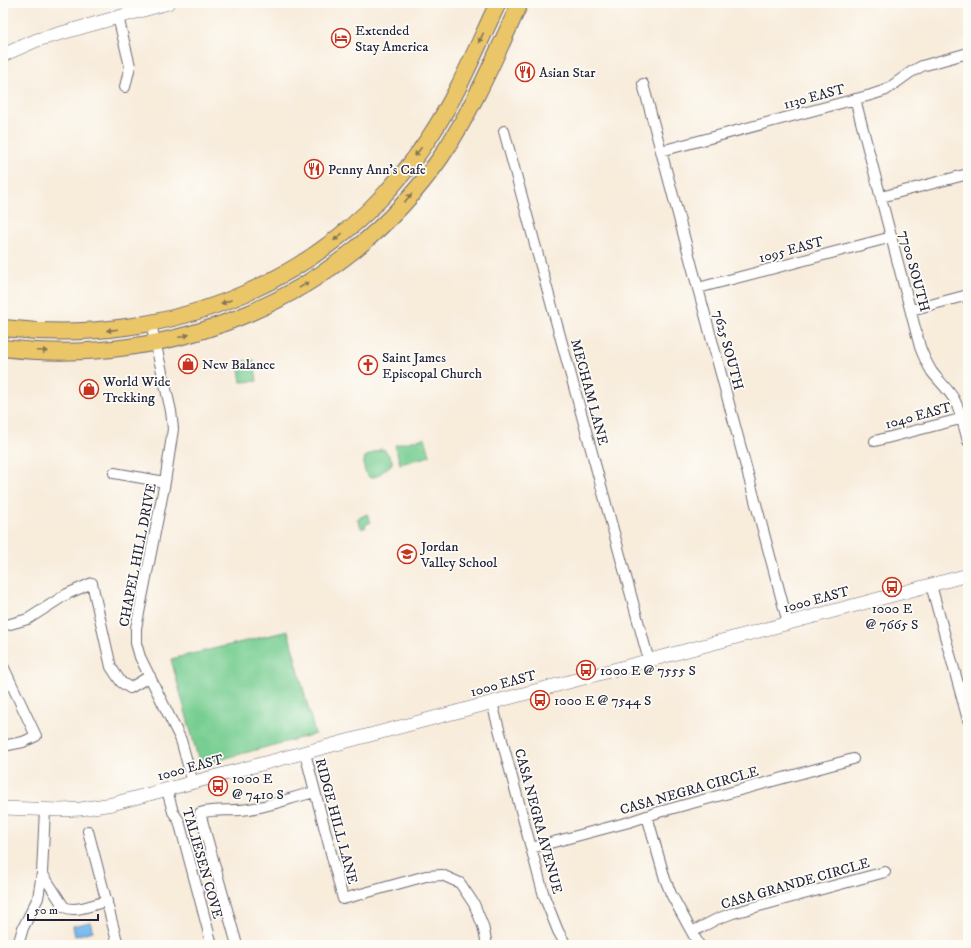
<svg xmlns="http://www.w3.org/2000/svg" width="971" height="948" font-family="'IM FELL DW Pica',serif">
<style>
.green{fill:#78ce92;stroke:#4d7866}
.water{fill:#78bbee;stroke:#4d6e94}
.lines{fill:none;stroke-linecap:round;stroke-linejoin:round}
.minor-casing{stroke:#6d6973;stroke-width:12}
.tertiary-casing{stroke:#6d6973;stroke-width:14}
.primary-casing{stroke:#6d6973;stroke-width:18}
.minor{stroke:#fff;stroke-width:10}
.tertiary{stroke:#fff;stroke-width:13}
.primary{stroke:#eac669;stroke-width:16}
.oneway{fill:#867452}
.labels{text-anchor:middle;stroke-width:3.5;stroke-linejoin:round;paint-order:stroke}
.poi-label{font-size:14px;fill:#22223b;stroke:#fdfcf7;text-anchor:start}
.street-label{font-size:14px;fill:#22223b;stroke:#fdfcf7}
</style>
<rect width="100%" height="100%" fill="#fdfcf7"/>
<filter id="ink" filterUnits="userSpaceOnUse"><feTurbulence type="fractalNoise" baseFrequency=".025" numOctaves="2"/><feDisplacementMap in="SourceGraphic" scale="8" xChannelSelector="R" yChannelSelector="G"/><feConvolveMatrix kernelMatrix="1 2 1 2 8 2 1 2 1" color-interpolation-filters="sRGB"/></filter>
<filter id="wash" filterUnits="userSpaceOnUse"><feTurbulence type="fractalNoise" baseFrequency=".012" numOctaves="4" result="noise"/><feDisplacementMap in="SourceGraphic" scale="16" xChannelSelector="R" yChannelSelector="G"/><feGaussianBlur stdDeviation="0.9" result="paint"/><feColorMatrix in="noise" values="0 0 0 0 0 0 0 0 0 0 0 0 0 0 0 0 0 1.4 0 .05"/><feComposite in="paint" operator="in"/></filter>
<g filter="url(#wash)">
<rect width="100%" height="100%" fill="#f8ecdb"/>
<path class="green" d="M254 360 257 381 241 382 238 362Z
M425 438 430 456 400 464 395 445Z
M381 449 385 450 392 460V464L377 476 370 478C363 472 363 465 365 457Z
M367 514 371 522 365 525 366 527 362 529 357 519Z
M288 631 315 734 200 765 171 659Z"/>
<path class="water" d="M90 922 93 931 75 936 73 926Z"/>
</g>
<g filter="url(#ink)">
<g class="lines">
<g class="minor-casing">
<path id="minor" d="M118 17 130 66 125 87
M643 84 788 623
M855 99 920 347C923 355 927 364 932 372 939 381 948 389 954 399 961 412 964 427 968 441
M504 131 649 661
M661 151 871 95 886 90 911 72 922 66 968 53
M881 197 968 174
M698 288 892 237
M911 310 968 295
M151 324 171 411 173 429 165 482 136 628V643L140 657 181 740 193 783
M875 441 968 417
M114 473 165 482
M931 585 968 720
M3 626 28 619 67 594 92 583 111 667 121 682 130 688 150 676
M3 666 36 736 23 742 3 746
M492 703 544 896 558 931 566 945
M305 753 343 899 426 876 442 875 460 883 474 904 483 926 487 945
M167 790 173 812 179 821 212 945
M647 816 665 879 671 894 699 945
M88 831 118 945
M531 848 629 822 659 812 853 759
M42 873 64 907C76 913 94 904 107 901
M692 932 717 919 733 913 885 872
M18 945 23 928 38 898 42 873 45 809
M237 945 200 813C216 808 233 812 249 809 271 806 293 797 315 792"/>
</g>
<g class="tertiary-casing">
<path id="tertiary" d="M3 55 37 40 168 3
M3 808 60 810 81 809 112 804 968 575"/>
</g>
<g class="primary-casing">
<path id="primary" d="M3 328C171 348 334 281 429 138 457 96 476 49 498 3
M3 348C173 369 343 298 441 157 473 109 496 55 520 3"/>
</g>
<use href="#minor" class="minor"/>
<use href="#tertiary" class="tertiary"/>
<use href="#primary" class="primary"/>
</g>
<defs><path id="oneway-solid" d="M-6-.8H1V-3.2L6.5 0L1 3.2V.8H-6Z"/></defs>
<g class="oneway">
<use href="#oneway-solid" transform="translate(481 38) rotate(115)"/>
<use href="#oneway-solid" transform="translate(418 152) rotate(126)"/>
<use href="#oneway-solid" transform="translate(408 198) rotate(-49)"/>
<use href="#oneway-solid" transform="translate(338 237) rotate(140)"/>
<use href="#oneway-solid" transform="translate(304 285) rotate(-31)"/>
<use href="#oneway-solid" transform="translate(226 302) rotate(159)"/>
<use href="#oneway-solid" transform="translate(112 330) rotate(173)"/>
<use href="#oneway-solid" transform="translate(184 336) rotate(-15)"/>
<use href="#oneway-solid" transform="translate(42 351) rotate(3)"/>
</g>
</g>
<defs>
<g id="hotel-ring" transform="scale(1)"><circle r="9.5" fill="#fdfcf7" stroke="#c8321e" stroke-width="1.5"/><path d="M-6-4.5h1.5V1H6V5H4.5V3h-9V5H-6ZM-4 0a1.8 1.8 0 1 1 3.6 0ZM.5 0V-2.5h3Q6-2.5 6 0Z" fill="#c8321e"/></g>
<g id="restaurant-ring" transform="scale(1)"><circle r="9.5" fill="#fdfcf7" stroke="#c8321e" stroke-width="1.5"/><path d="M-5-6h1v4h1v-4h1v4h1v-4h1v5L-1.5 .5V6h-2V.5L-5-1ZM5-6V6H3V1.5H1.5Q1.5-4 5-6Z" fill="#c8321e"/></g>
<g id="shop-ring" transform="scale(1)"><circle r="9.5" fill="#fdfcf7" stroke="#c8321e" stroke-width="1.5"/><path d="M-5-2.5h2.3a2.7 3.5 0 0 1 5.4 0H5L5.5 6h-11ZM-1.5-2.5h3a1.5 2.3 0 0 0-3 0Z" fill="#c8321e"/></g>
<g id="church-ring" transform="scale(1)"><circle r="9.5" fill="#fdfcf7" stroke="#c8321e" stroke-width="1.5"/><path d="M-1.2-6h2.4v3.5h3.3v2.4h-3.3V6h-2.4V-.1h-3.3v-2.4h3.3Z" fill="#c8321e"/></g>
<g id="school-ring" transform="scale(1)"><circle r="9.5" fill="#fdfcf7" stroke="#c8321e" stroke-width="1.5"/><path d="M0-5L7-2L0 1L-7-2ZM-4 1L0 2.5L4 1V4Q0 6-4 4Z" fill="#c8321e"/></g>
<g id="bus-ring" transform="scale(1)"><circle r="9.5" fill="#fdfcf7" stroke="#c8321e" stroke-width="1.5"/><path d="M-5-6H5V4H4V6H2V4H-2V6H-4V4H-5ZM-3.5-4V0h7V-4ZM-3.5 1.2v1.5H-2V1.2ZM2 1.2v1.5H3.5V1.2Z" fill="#c8321e"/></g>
</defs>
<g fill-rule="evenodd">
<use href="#hotel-ring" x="341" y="38"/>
<use href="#restaurant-ring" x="525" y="72"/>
<use href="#restaurant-ring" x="314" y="169"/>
<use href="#shop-ring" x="188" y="364"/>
<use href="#church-ring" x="368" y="365"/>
<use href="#shop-ring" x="89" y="389"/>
<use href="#school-ring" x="407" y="554"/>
<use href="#bus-ring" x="892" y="587"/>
<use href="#bus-ring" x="586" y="670"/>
<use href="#bus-ring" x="540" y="700"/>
<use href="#bus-ring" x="218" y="786"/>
</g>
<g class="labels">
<g class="poi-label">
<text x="355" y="35">Extended<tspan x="355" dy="16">Stay America</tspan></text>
<text x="539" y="77">Asian Star</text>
<text x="328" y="174">Penny Ann's Cafe</text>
<text x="382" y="362">Saint James<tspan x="382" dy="16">Episcopal Church</tspan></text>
<text x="202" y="369">New Balance</text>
<text x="103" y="386">World Wide<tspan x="103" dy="16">Trekking</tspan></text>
<text x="421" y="551">Jordan<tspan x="421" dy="16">Valley School</tspan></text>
<text x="892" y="613" text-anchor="middle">1000 E<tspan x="892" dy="16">@ 7665 S</tspan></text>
<text x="600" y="675">1000 E @ 7555 S</text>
<text x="554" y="705">1000 E @ 7544 S</text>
<text x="232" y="783">1000 E<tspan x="232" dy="16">@ 7410 S</tspan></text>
</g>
<g class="street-label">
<text transform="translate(814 96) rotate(-15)" y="5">1130 EAST</text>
<text transform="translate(791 249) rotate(-15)" y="5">1095 EAST</text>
<text transform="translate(915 271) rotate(75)" y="5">7700 SOUTH</text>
<text transform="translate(729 350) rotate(75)" y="5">7625 SOUTH</text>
<text transform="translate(590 392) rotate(75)" y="5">MECHAM LANE</text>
<text transform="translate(918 415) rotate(-15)" y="5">1040 EAST</text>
<text transform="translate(137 555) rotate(-79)" y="5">CHAPEL HILL DRIVE</text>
<text transform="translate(816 599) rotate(-15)" y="5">1000 EAST</text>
<text transform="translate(503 683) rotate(-15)" y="5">1000 EAST</text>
<text transform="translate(190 767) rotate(-15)" y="5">1000 EAST</text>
<text transform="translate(689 790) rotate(-16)" y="5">CASA NEGRA CIRCLE</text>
<text transform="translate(337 821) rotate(75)" y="5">RIDGE HILL LANE</text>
<text transform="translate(539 821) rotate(75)" y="5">CASA NEGRA AVENUE</text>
<text transform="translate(203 863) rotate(74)" y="5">TALIESEN COVE</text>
<text transform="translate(795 883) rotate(-16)" y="5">CASA GRANDE CIRCLE</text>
</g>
</g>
<rect width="971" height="948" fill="none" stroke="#fdfcf7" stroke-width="16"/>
<path d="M28 914v6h70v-6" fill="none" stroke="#22223b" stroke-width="2"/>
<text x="34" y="914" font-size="12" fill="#22223b" stroke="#fdfcf7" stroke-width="3" paint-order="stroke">50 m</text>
</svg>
